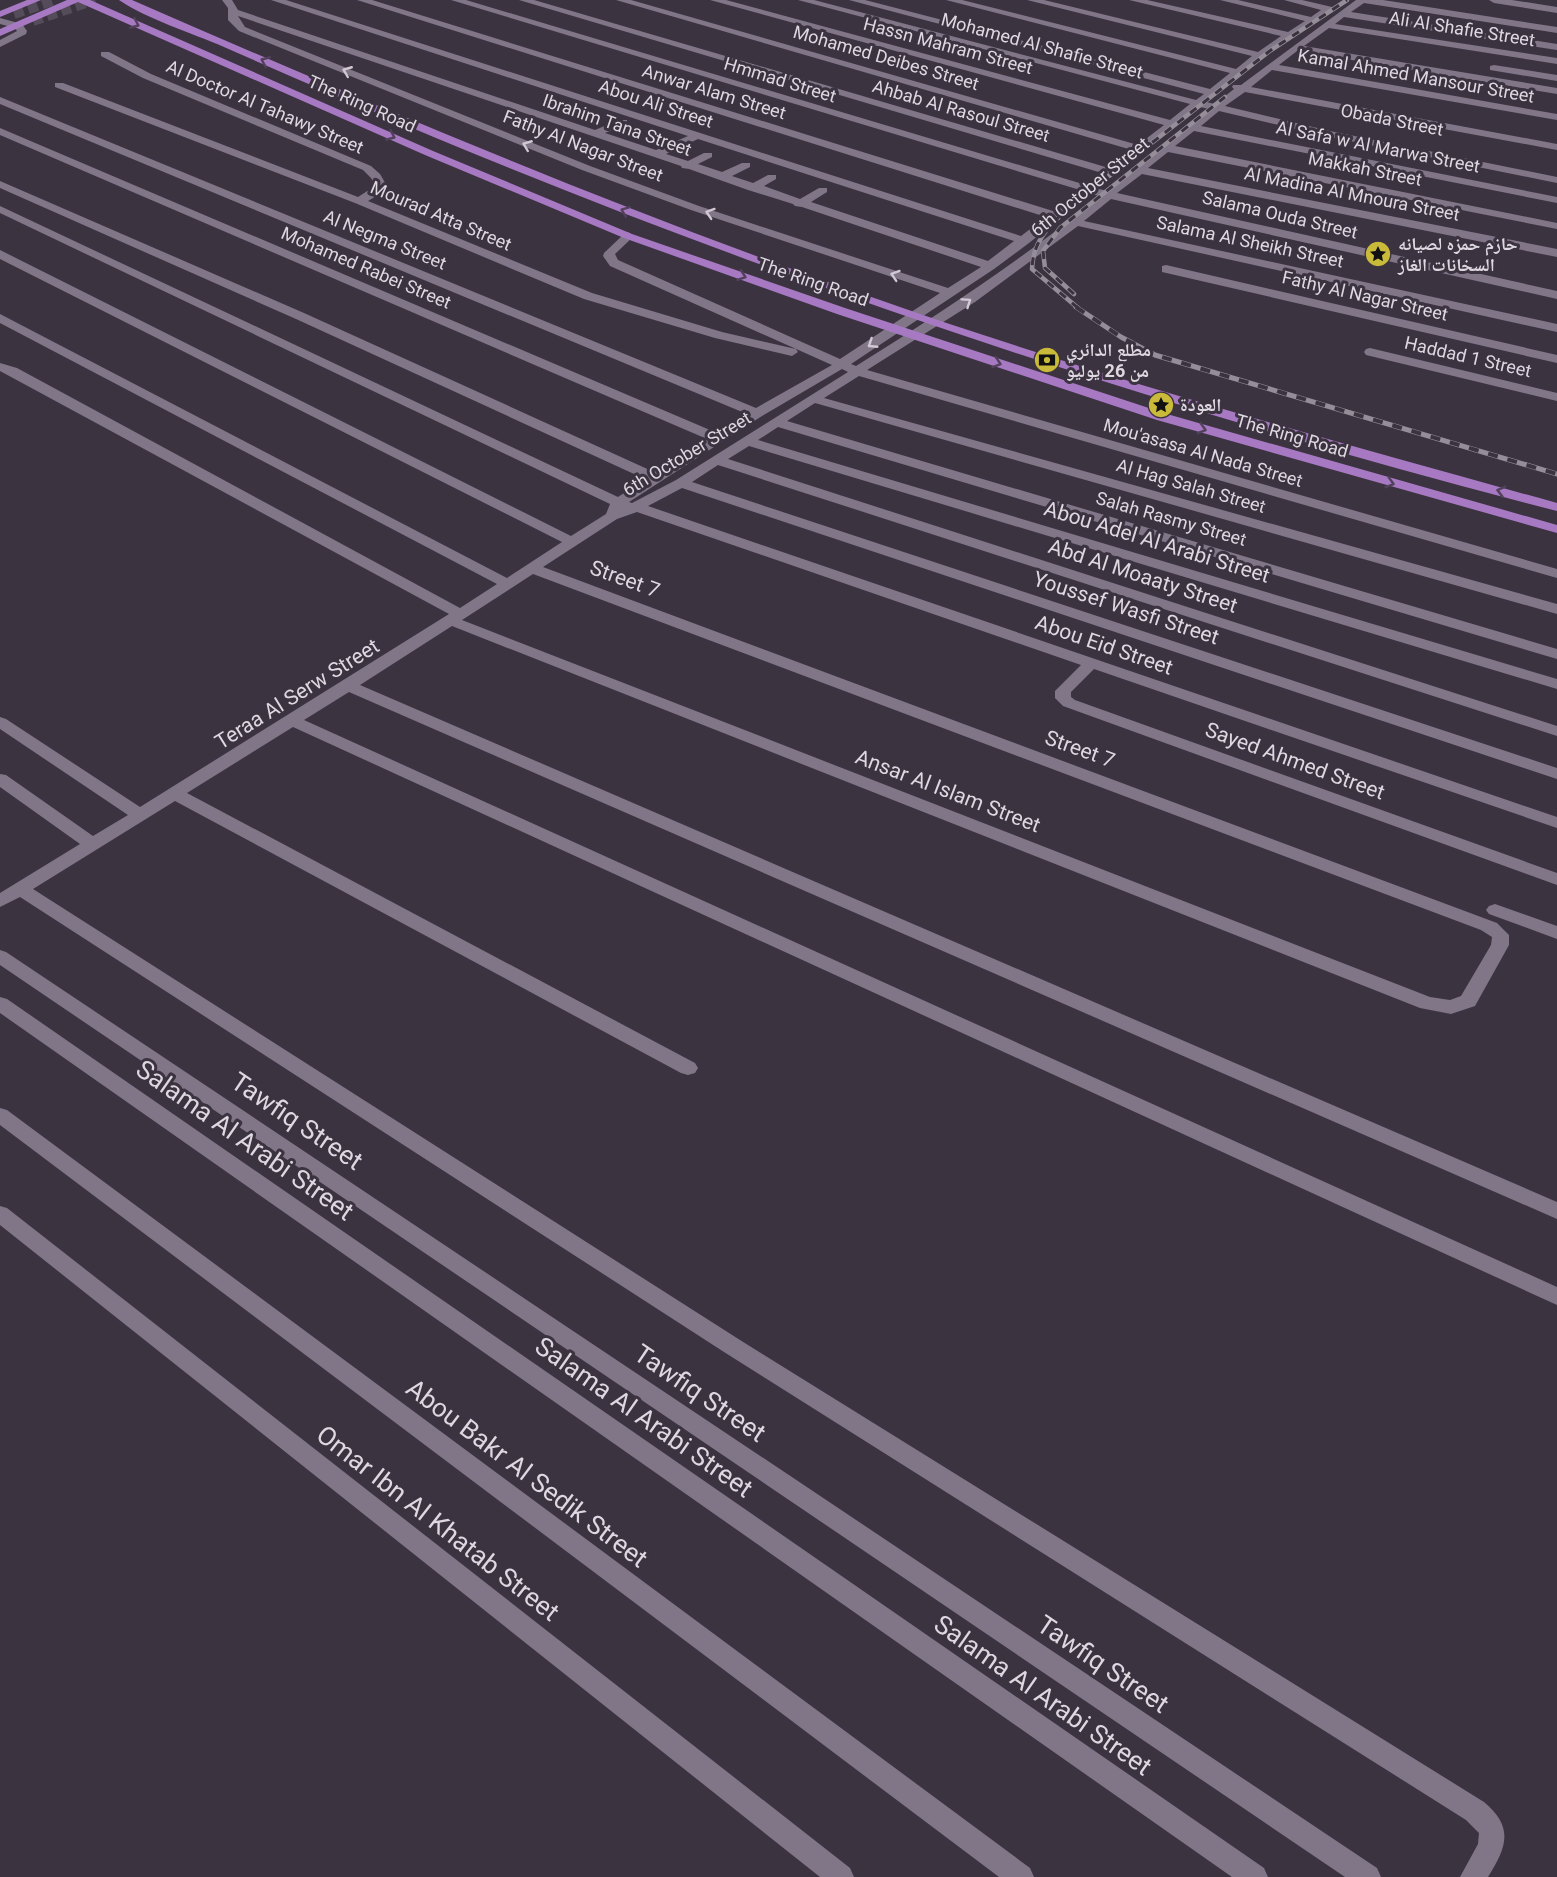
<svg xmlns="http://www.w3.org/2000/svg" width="1557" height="1877" font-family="Roboto,'Noto Naskh Arabic',sans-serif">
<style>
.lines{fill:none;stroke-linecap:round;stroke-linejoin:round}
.minor-tunnel{stroke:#544c59;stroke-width:10;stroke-dasharray:10 5;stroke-linecap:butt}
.minor{fill:#807687;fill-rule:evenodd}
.highway{fill:#a779c3;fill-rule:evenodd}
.rail-far1-casing{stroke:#958e99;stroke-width:4.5}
.rail-casing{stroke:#958e99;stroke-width:5}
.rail-far1{stroke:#3c3341;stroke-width:3;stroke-dasharray:8;stroke-linecap:butt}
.rail{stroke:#3c3341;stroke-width:4;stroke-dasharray:10;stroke-linecap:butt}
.oneway{stroke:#51415b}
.oneway2{stroke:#d0c9d4}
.labels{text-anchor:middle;stroke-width:6;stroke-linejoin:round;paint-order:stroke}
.far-street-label{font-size:18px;fill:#ded8e1;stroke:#3c3341}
.far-poi-label{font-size:18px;font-weight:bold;fill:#ded8e1;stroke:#3c3341;text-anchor:start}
.street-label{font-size:21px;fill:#ded8e1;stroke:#3c3341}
.near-street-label{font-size:26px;fill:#ded8e1;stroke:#3c3341}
</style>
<rect width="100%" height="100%" fill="#3c3341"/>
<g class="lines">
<path class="minor-tunnel" d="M14 14 55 0
M33 21 95 0"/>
<path class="minor" d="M222 0H232L238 10 595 130 619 120H627V124L605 133 656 150 688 136 271 0H286L1021 236 1046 217 357 0H372L1053 211 1080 190 451 0H466L1086 185 1102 173 519 0H534L1109 168 1132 150 616 0H631L1138 145 1164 125 710 0H726L1170 120 1190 104 798 0H814L1196 100 1204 94 849 0H865L1210 89 1230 73 946 0H962L1236 69 1252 56 1027 0H1044L1258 52 1281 36 1129 0H1147L1288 32 1305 21 1220 0H1238L1311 17 1321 10 1284 0H1302L1332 7V11L1264 57 1206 102 1215 104 1234 89 1232 87 1233 85H1241L1356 0H1383L1557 27V33L1364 3 1351 12 1557 44V50L1344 17 1335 24 1557 58V64L1329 28 1304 46 1557 88V94L1297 51 1279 65 1557 114V120L1272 70 1251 87 1557 144V150L1245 92 1225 106 1330 131 1557 177V183L1330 137 1219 111 1201 126 1557 197V203L1194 131 1175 146 1557 223V229L1168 152 1148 168 1557 249V257L1142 174 1117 193 1557 291V299L1111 199 1084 221 1557 324V332L1078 226 975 302 867 370 1557 569V578L859 376 824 398 1557 604V614L815 403 787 421 1557 649V659L778 427 758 440 1557 679V689L749 446 728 459 1557 726V736L718 465 692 482 1557 768V779L682 488 648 506 1557 817V828L1094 669 1071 692V697L1075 700 1557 873V885L1063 706 1055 698V691L1081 665 637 512 617 519 543 567 1497 923 1509 935V945L1475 1006 1451 1014 1420 1008 452 626 360 685 1557 1202V1219L349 692 304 720 1557 1287V1305L293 727 187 793 695 1063 698 1068 695 1073 688 1075 681 1073 175 801 33 889 740 1340 1484 1802C1514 1827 1507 1847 1488 1877H1460L1478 1844 1479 1833 1466 1820 724 1352 20 897 0 907V893L80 844 0 787V774L6 775 93 836 128 815 0 729V717L6 719 140 807 449 614 0 371V363L17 368 460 608 497 584 0 323V314L507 578 562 542 0 259V250L571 536 606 514 610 504 0 213V206L618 497 645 479 296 319 0 188V181L304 313 654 472 707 439 0 135V128L717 433 747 414 0 104V97L756 408 832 365 610 266 603 256 604 253 624 234 628 232 634 236 615 254 618 260 840 359 940 293 691 210 582 170 239 31 228 20V8ZM238 16 681 166 682 168 689 169 748 190 793 204 795 206 802 207 981 267 948 288 699 206 590 166 245 27ZM1200 107 1209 109 1107 191 1096 188ZM698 139 1014 241 988 261 811 202 827 192V188H819L800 199 764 186 776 179V175H768L753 183 732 176 750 167V163H742L722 172 698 164 712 157V153H704L688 161 666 154ZM1090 194 1100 196C1023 259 941 313 856 366L851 364 994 269 1029 243ZM842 369 848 372 676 480 632 503 629 502 762 416ZM533 574 1481 930 1492 937 1491 945 1461 996 1450 1000 1430 997 462 620Z
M1489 0H1512L1557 7V13L1494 3Z
M0 18 22 24 27 31 26 34 0 47V40L17 31 15 28 0 24Z
M101 52H109L151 74 371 166 380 174 387 186 378 195 368 201 592 293 722 332 796 349 798 352 792 356 715 338 584 299 355 203 55 87V83H63L358 197 375 186 371 178 363 170 143 78 101 56Z
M1494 65 1557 75V81L1490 70V66Z
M1166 265 1557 355V363L1162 272V266Z
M1370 348 1557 393V401L1366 355 1364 352 1366 349Z
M1495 904 1557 926V939L1489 914 1486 910 1489 906Z
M0 950 6 952 1377 1868 1381 1877H1345L0 965Z
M0 997 7 999 1264 1868 1268 1877H1232L0 1013Z
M0 1108 7 1110 1030 1868 1034 1877H999L0 1125Z
M0 1206 7 1208 850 1868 854 1877H820L0 1225Z"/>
<path class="highway" d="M27 0H41L0 17V11Z
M67 0H90L433 151 632 234 845 308 1167 414 1557 525V533L1157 420 837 314 624 238 425 155 78 2 0 36V29Z
M119 0H132C378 107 626 213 880 300 1102 378 1330 440 1557 503V511C1175 413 800 289 436 138 365 108 294 78 224 47 192 33 147 19 119 0Z"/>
<g class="rail-far1-casing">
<path id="rail-far1" d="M1074 294 1045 268 1043 251 1060 228 1225 97
M1078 308 1032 269C1033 239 1051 224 1072 205L1271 50 1347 0"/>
</g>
<g class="rail-casing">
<path id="rail" d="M1076 307 1121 337 1155 355 1557 474"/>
</g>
<use href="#rail-far1" class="rail-far1"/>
<use href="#rail" class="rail"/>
</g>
<defs><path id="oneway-chevron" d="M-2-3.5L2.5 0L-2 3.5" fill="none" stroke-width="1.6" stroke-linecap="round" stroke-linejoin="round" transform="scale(1.5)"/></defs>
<g class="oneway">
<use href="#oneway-chevron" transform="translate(135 24) rotate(24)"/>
<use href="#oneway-chevron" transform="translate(265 61) rotate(-157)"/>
<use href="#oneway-chevron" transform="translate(391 136) rotate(24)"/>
<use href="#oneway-chevron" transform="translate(625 211) rotate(-159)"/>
<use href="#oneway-chevron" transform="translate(742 276) rotate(19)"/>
<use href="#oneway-chevron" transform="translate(997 363) rotate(18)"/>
<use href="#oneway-chevron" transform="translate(1202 429) rotate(16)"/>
<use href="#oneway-chevron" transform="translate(1390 483) rotate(16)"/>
<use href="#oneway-chevron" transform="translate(1501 491) rotate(-165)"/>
</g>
<g class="oneway2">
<use href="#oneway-chevron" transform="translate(347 71) rotate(-158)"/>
<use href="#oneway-chevron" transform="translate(527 145) rotate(-158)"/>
<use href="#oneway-chevron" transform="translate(710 213) rotate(-162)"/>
<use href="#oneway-chevron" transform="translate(895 275) rotate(-162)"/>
<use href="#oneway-chevron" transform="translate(967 302) rotate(-34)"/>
<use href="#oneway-chevron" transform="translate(872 344) rotate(147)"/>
</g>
<defs>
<g id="sight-disc" transform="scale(1.35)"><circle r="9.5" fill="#caba3a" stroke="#3c3341"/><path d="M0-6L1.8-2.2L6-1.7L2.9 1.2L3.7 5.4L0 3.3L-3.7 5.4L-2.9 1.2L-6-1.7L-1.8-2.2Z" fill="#111"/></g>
<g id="bank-disc" transform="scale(1.35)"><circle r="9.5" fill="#caba3a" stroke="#3c3341"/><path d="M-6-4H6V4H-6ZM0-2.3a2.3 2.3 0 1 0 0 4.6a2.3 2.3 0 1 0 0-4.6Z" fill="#111"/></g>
</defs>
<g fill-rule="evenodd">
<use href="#sight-disc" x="1378" y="254"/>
<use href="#bank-disc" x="1047" y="360"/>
<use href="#sight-disc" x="1161" y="405"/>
</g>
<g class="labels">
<g class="far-street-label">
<text transform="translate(1462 29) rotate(9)" y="6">Ali Al Shafie Street</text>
<text transform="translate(948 46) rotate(15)" y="6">Hassn Mahram Street</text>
<text transform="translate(1042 46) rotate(15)" y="6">Mohamed Al Shafie Street</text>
<text transform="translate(886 58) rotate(16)" y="6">Mohamed Deibes Street</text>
<text transform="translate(1416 76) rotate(10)" y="6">Kamal Ahmed Mansour Street</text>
<text transform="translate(780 80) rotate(17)" y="6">Hmmad Street</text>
<text transform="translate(714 92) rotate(17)" y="6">Anwar Alam Street</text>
<text transform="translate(362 104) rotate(24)" y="6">The Ring Road</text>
<text transform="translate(656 104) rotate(18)" y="6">Abou Ali Street</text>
<text transform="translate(265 107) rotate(23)" y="6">Al Doctor Al Tahawy Street</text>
<text transform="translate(961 111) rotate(16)" y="6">Ahbab Al Rasoul Street</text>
<text transform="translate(1392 120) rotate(11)" y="6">Obada Street</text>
<text transform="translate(617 125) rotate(19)" y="6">Ibrahim Tana Street</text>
<text transform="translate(583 146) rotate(21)" y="6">Fathy Al Nagar Street</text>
<text transform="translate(1378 147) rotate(11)" y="6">Al Safa w Al Marwa Street</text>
<text transform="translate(1365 169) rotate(11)" y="6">Makkah Street</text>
<text transform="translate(1090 187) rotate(-39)" y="6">6th October Street</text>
<text transform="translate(1352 194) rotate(11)" y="6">Al Madina Al Mnoura Street</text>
<text transform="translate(1280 215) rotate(13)" y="6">Salama Ouda Street</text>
<text transform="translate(441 216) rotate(23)" y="6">Mourad Atta Street</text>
<text transform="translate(385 240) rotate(22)" y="6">Al Negma Street</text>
<text transform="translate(1250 242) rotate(12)" y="6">Salama Al Sheikh Street</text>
<text transform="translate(366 268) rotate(23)" y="6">Mohamed Rabei Street</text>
<text transform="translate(813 282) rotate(19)" y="6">The Ring Road</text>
<text transform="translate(1365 296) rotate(13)" y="6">Fathy Al Nagar Street</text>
<text transform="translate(1468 357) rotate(13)" y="6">Haddad 1 Street</text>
<text transform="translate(1292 436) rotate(16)" y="6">The Ring Road</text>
<text transform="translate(1203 453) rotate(16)" y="6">Mou'asasa Al Nada Street</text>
<text transform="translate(687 454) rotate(-31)" y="6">6th October Street</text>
<text transform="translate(1191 486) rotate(16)" y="6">Al Hag Salah Street</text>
<text transform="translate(1171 519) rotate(16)" y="6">Salah Rasmy Street</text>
</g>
<g class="far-poi-label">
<text x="1398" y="250">حازم حمزه لصيانه<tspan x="1398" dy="21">السخانات الغاز</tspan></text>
<text x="1066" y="356">مطلع الدائري<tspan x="1066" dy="21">من 26 يوليو</tspan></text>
<text x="1180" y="411">العودة</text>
</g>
<g class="street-label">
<text transform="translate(1157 542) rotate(17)" y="7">Abou Adel Al Arabi Street</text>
<text transform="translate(1143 576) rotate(18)" y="7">Abd Al Moaaty Street</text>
<text transform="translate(625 579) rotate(20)" y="7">Street 7</text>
<text transform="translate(1126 608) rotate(18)" y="7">Youssef Wasfi Street</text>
<text transform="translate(1104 645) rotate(19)" y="7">Abou Eid Street</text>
<text transform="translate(297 694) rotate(-32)" y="7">Teraa Al Serw Street</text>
<text transform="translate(1080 749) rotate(20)" y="7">Street 7</text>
<text transform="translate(1295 761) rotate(20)" y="7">Sayed Ahmed Street</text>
<text transform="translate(948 791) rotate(21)" y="7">Ansar Al Islam Street</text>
</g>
<g class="near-street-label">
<text transform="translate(297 1121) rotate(34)" y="9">Tawfiq Street</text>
<text transform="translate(245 1140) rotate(35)" y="9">Salama Al Arabi Street</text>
<text transform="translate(700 1393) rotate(34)" y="9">Tawfiq Street</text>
<text transform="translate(644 1417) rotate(35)" y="9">Salama Al Arabi Street</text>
<text transform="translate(527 1473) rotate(37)" y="9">Abou Bakr Al Sedik Street</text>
<text transform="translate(438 1523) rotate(38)" y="9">Omar Ibn Al Khatab Street</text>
<text transform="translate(1103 1664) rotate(34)" y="9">Tawfiq Street</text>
<text transform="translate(1043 1695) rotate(35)" y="9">Salama Al Arabi Street</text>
</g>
</g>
</svg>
